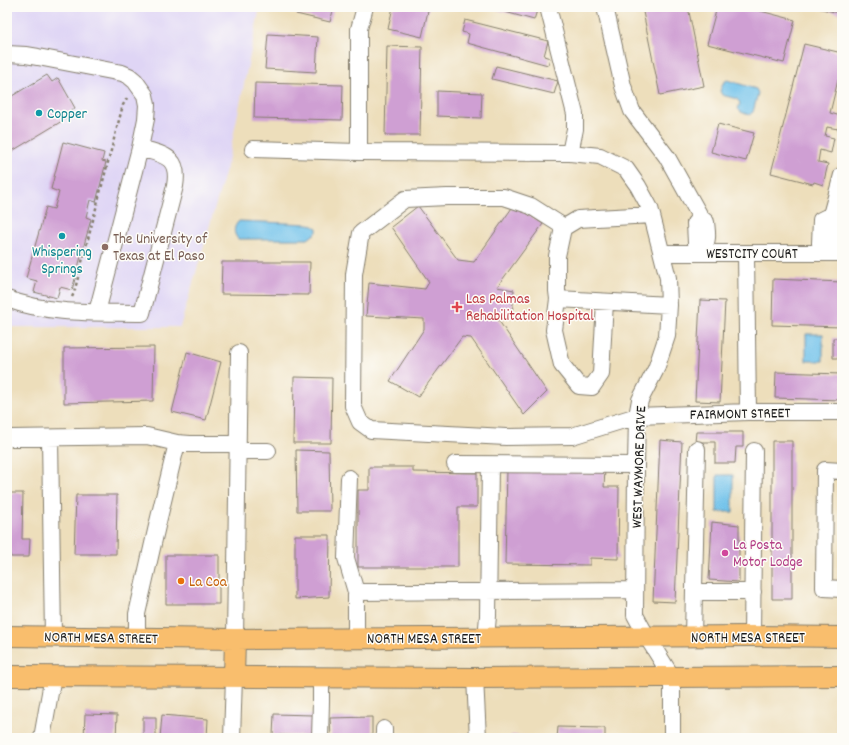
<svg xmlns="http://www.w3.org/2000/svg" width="849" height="745" font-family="Dekko,sans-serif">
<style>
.built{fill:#dfd5f5}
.water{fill:#6ec1ea;stroke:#456e83}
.building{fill:#cf9fd3}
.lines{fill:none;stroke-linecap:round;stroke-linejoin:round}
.minor-casing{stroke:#847d6c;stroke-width:18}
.major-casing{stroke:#847d6c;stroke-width:22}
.path{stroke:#847d6c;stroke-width:2.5;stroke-dasharray:3 3;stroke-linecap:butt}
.minor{stroke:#fff;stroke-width:16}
.major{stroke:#f9be6d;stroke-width:20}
.culture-dot{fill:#0f9aa8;stroke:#fdfcf7;stroke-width:1.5}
.education-dot{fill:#8d6e63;stroke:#fdfcf7;stroke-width:1.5}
.health-dot{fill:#e0444e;stroke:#fdfcf7;stroke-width:1.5}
.hotel-dot{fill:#d1479c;stroke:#fdfcf7;stroke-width:1.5}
.food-dot{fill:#e8710a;stroke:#fdfcf7;stroke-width:1.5}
.labels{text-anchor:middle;stroke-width:3;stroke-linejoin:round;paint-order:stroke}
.culture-label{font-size:15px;fill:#0d838f;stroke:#fdfcf7;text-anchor:start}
.education-label{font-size:15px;fill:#785e54;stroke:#fdfcf7;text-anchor:start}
.street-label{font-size:15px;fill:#1c1c1c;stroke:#fdfcf7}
.health-label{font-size:15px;fill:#be3a42;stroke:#fdfcf7;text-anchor:start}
.hotel-label{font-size:15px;fill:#b23c85;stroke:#fdfcf7;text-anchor:start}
.food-label{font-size:15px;fill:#c56008;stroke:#fdfcf7;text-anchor:start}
</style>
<rect width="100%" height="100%" fill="#fdfcf7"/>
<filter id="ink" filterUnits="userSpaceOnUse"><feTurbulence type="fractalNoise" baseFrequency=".025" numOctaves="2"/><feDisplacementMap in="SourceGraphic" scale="8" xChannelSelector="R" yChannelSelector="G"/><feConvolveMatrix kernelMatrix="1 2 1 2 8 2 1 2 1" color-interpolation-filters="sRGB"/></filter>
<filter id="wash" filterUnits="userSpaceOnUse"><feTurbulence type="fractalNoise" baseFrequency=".012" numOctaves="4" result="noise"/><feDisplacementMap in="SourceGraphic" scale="16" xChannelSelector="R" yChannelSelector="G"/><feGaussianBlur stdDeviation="0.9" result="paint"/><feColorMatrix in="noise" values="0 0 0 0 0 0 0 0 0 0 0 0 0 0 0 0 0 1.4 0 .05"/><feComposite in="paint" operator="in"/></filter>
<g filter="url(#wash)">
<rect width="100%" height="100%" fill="#eddebb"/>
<path class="built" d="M7 7H260L227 166 180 327H7Z"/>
<path class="water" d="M727 80 756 89 758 93 753 112 749 115 741 112 738 109 740 103 737 99 722 95 720 91 723 83Z
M239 221 309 224 317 228V232L308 239H238C233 233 233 227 239 221Z
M806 334H823V361H806Z
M717 475H733V512H717Z"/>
<g id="blocks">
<path class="building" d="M298 7H334L330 22 296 14Z
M393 7H429L422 37 388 29Z
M487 7H538L534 20Z
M642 7H688L704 86 660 95Z
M717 7H745L795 20 784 63 707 44Z
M818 7H842V14L818 8Z
M465 20 548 41 544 56 550 58 548 65 467 43 469 34 462 32Z
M268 34 318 37 316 72 265 69Z
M804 44 842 53V81L838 80 830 113 841 116 838 129 827 127 825 136 834 138 831 153 820 150 818 162 828 164 823 185 814 182 813 184 771 173Z
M387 46 422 47 420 135H385Z
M496 66 558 81 554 94 492 79Z
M47 75 52 82 58 78 75 108 69 111 72 115 9 153 7 150V99Z
M255 83 343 85 342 120 254 118Z
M437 91 482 93 481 118 437 116Z
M718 124 754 133 746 161 711 152Z
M63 142 104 153 102 161 106 162 96 202 90 200 86 217 91 219 72 290 60 287 57 298 34 292 37 281 26 278 46 207 54 209 59 192 51 189Z
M514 205 543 224 497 287 514 290 512 317 497 318 547 392 524 415 471 338 462 337 418 397 390 381 424 329V319L366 316 369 283 425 289 429 282 391 227 418 206 458 260 474 262Z
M222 262H310L309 295 221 294Z
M773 279 842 282V327L772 325Z
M700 300 725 301 720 402 695 401Z
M833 338H842V358H833Z
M154 347 153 401 64 403V348Z
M187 352 221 362 206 420 172 412Z
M776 372 842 374V400L775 398Z
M294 377 332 378 331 443H293Z
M696 432H743V447H736L735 463H715V442H695Z
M660 440 682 442 675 602 653 601Z
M772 441H792V599H772Z
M296 450 329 451 330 511H297Z
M369 467H413V472L477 473V507H458V567H358V490H369Z
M507 469 605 470 604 487H619L618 559 590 558V565L505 564Z
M7 493H23L22 539H30L29 557H11L9 552H7Z
M76 495H117L116 554H74Z
M712 522 739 525V582L709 580Z
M295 535H330L329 597 295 599Z
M166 555H219V604H166Z
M840 708 842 709V738H838Z
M85 714 117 715 116 738H84Z
M274 714 313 715V736L273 735Z
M162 715 208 719 207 738H160Z
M143 717H156V738H143Z
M372 717V738H331L330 718Z
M558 727 605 728V738H557Z
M511 735 542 737V738H511Z"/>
</g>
</g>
<g filter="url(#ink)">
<use href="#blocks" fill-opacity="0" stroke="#847d6c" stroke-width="1"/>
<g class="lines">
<g class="minor-casing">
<path id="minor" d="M548 7 575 114V129L570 153
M605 7 623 86 632 111 667 157 701 218
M7 54 26 55 38 57 122 73 129 76 135 81 145 95 147 105 146 119 140 148 97 312
M253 149 359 152 570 153 600 156 626 169 638 186 650 208 668 278 669 305 667 336 656 369 640 400 637 416 636 465 635 615 647 637 672 677V738
M359 152V29L365 7
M652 215 578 219 563 228 557 256V291L558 299 669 305
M701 218 706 222C707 232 709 240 703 248L696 243 695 223Z
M564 227 531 206 504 197H447L405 199 361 233 354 274 353 406 360 422 371 430 506 437 572 436 637 416 748 412H842
M826 246 820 243 821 220 831 215
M662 253H842
M746 253 748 412
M825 253 826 246 832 242 835 222 831 215 842 175
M7 299C51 315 97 312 142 313L175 186C180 156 164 155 140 148
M558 299 554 330 562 365 579 386 592 387 601 374 605 302
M10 438 147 436 177 443 190 444H238
M50 438 53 637
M238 451H268
M455 464 636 465
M842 471 825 470 824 588 842 589
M349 478 346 558 356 592
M694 592H753
M752 636 754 451
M693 637 697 449
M137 638V614L157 526 177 443
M356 638V592L635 590
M486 638 488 616 490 465
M235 639 239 353
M475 678 478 738
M42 738 53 676
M232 738 234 677
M320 738 321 702V677
M384 738V729"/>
</g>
<g class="major-casing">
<path id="major" d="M7 636 235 639 752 636 842 637
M7 676 475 678 842 676
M234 677 235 639"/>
</g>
<path class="path" d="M72 297 74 293 114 139 123 105 127 98"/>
<use href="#minor" class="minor"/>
<use href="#major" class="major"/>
</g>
</g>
<g class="culture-dot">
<circle cx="39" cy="113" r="4"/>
<circle cx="62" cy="236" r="4"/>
</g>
<circle class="education-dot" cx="105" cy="247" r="4"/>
<path class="health-dot" d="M455 301h4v4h4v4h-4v4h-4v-4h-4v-4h4z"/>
<circle class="hotel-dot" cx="725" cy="553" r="4"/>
<circle class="food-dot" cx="181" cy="581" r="4"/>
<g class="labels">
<g class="culture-label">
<text x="47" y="118">Copper</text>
<text x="62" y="256" text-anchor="middle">Whispering<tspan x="62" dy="17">Springs</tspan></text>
</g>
<g class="education-label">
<text x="113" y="243">The University of<tspan x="113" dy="17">Texas at El Paso</tspan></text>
</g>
<g class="street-label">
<text x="752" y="258">WESTCITY COURT</text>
<text transform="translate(740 413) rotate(-1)" y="5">FAIRMONT STREET</text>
<text transform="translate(638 467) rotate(-88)" y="5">WEST WAYMORE DRIVE</text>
<text transform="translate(101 637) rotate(1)" y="5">NORTH MESA STREET</text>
<text x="748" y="642">NORTH MESA STREET</text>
<text x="424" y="643">NORTH MESA STREET</text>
</g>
<g class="health-label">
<text x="466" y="303">Las Palmas<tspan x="466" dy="17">Rehabilitation Hospital</tspan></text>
</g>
<g class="hotel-label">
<text x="733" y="549">La Posta<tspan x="733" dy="17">Motor Lodge</tspan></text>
</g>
<g class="food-label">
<text x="189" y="586">La Coa</text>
</g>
</g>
<rect width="849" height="745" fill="none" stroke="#fdfcf7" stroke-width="24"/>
</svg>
